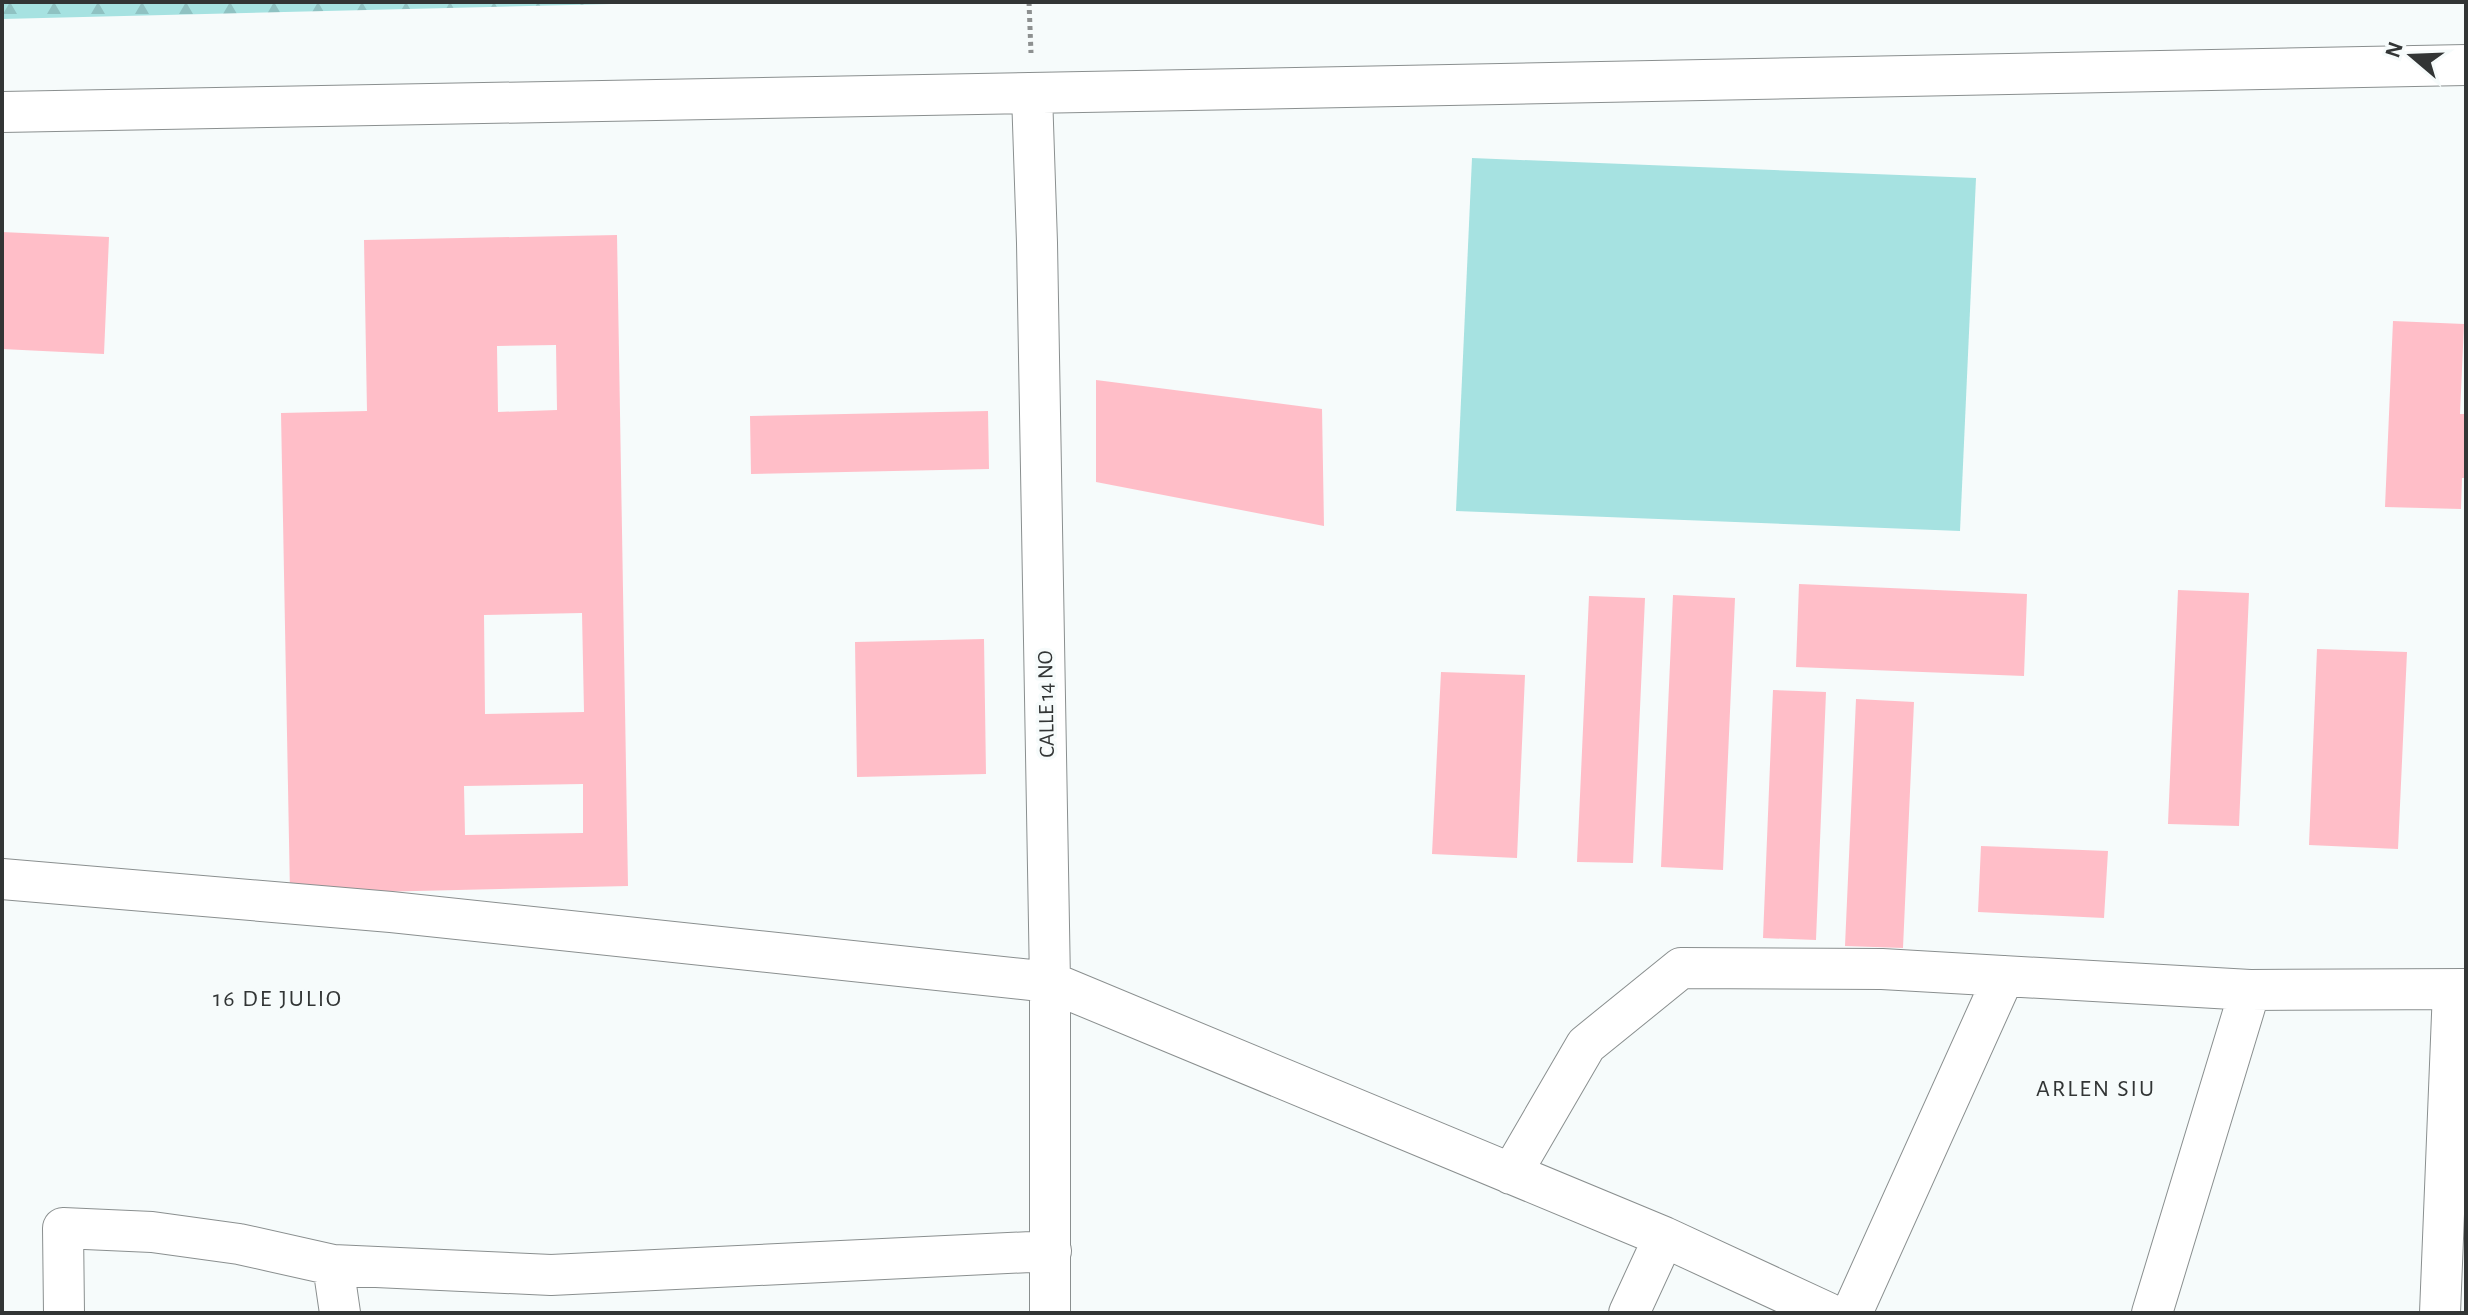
<svg xmlns="http://www.w3.org/2000/svg" width="2468" height="1315" font-family="'Alegreya Sans',sans-serif">
<style>
.forest{fill:url(#forest-firs)}
.park{fill:#a6e2e1}
.building{fill:#ffbec8;fill-rule:evenodd}
.lines{fill:none;stroke-linecap:round;stroke-linejoin:round}
.minor-casing{stroke:#8a8f8f;stroke-width:42}
.path{stroke:#8d9090;stroke-width:5;stroke-dasharray:4 4;stroke-linecap:butt}
.minor{stroke:#fff;stroke-width:40}
.labels{text-anchor:middle;stroke-width:7;stroke-linejoin:round;paint-order:stroke}
.street-label{font-size:22px;fill:#323535;stroke:#f6fbfb}
.neighbourhood-label{font-size:24px;letter-spacing:2px;fill:#323535;stroke:#f6fbfb}
</style>
<defs>
<pattern id="forest-firs" width="22" height="20" patternUnits="userSpaceOnUse" patternTransform="scale(2)"><rect width="22" height="20" fill="#a6e2e1"/><path d="M5 1l3.5 6h-7zM16 11l3.5 6h-7z" fill="#8fc2c2"/></pattern>
</defs>
<rect width="100%" height="100%" fill="#f6fbfb"/>
<path class="forest" d="M2 2H695L2 19Z"/>
<path class="park" d="M1472 158 1976 178 1960 531 1456 511Z"/>
<path class="building" d="M2 232 109 237 104 354 2 349Z
M617 235 628 886 290 894 281 413 367 411 364 240ZM556 345 557 410 498 412 497 346ZM582 613 584 712 485 714 484 615ZM583 784V833L465 835 464 786Z
M2393 321 2464 324 2460 414H2466V478H2462L2461 509 2385 507Z
M1096 380 1322 409 1324 526 1096 482Z
M988 411 989 469 751 474 750 416Z
M1799 584 2027 594 2024 676 1796 667Z
M2178 590 2249 593 2239 826 2168 824Z
M1673 595 1735 598 1723 870 1661 867Z
M1589 596 1645 598 1633 863 1577 862Z
M984 639 986 774 857 777 855 642Z
M2317 649 2407 652 2398 849 2309 845Z
M1441 672 1525 675 1517 858 1432 854Z
M1773 690 1826 692 1816 940 1763 938Z
M1856 699 1914 702 1903 948 1845 946Z
M1981 846 2108 851 2104 918 1978 912Z"/>
<g class="lines">
<g class="minor-casing">
<path id="minor" d="M1032 94 1037 243 1050 982V1313
M2 112C823 98 1645 81 2466 65
M2 879 391 912 1050 982 1664 1237 1828 1313
M1511 1174 1586 1045 1681 968 1882 969 2250 990 2466 989
M333 1265 340 1313
M64 1313 63 1228 152 1232 239 1244 333 1265 551 1275 1051 1251
M1629 1313 1664 1237
M1852 1313 2004 976
M2152 1313 2250 990
M2440 1313 2453 990"/>
</g>
<path class="path" d="M1029 2 1031 53"/>
<use href="#minor" class="minor"/>
</g>
<g class="labels">
<g class="street-label">
<text transform="translate(1045 704) rotate(-91)" y="8">CALLE 14 NO</text>
</g>
<g class="neighbourhood-label">
<text x="278" y="1006">16 DE JULIO</text>
<text x="2096" y="1096">ARLEN SIU</text>
</g>
</g>
<rect width="2468" height="1315" fill="none" stroke="#323535" stroke-width="8"/>
<g transform="translate(2412 56) rotate(289)" stroke="#f6fbfb" stroke-width="6" paint-order="stroke">
<path d="M0-6L14 30L0 20L-14 30Z" fill="#323535"/>
<text y="-12" font-size="22" font-weight="bold" text-anchor="middle" fill="#323535">N</text>
</g>
</svg>
